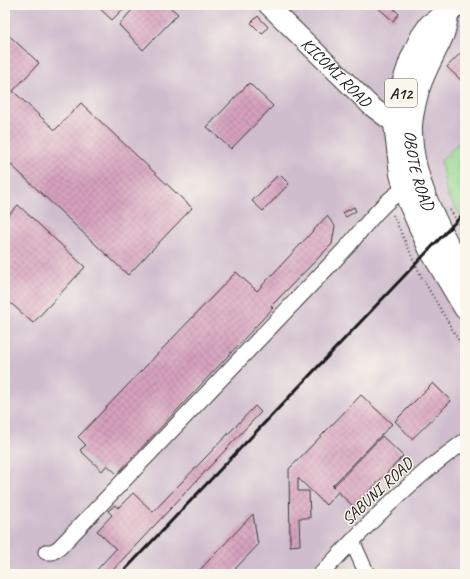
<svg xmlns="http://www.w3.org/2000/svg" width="470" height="579" font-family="Caveat,sans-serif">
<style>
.industrial{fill:#cfbdce}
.grass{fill:url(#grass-tufts);stroke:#567854}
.building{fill:url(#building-cross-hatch)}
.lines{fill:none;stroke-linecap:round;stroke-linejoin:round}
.minor-casing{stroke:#3c3a36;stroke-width:17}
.major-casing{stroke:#3c3a36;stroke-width:21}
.highway-casing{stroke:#3c3a36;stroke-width:24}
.path{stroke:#3c3a36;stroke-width:2;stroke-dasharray:1 3;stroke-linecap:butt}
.minor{stroke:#fff;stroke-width:15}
.major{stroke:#fff;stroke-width:19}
.highway{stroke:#fff;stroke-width:22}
.rail{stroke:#1c1c1c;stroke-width:3}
.labels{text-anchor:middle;stroke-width:3;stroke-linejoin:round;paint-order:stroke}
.shield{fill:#fbf7ec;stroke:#5f5e5a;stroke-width:1}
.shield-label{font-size:16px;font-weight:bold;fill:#1c1c1c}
.street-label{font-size:17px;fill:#1c1c1c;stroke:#fbf7ec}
</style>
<defs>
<pattern id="grass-tufts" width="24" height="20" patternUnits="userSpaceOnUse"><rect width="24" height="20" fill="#90d48d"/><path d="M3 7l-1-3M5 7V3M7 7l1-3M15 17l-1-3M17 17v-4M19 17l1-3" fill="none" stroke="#7cb579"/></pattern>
<pattern id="building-cross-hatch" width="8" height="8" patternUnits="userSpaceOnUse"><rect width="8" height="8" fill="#d5a0bd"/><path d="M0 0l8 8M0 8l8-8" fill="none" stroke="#b689a2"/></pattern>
</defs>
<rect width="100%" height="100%" fill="#fbf7ec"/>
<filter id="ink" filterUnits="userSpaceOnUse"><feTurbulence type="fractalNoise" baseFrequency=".025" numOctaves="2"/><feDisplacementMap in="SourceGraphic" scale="8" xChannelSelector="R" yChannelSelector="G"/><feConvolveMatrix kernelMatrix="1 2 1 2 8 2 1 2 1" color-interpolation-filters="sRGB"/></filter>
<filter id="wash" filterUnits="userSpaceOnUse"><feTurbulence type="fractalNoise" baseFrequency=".012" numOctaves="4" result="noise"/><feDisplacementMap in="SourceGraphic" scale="16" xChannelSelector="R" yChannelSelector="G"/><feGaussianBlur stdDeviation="0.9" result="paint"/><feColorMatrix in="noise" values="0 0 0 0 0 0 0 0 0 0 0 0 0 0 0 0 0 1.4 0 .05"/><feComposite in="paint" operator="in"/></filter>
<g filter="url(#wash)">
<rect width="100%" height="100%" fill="#f4e5cc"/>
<path class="industrial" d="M5 5H465V574H5Z"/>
<path class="grass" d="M465 136V222L447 195 441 161Z"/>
<g id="blocks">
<path class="building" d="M96 5H127L112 20Z
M136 5H168L178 14 143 50 119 25Z
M375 5H398L394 9 399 14 393 21Z
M258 16 268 27 262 34 251 23Z
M5 32 39 63 13 91 55 130 81 103 192 208 128 275 5 159Z
M465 48V84L447 67Z
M249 83 273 106 231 149 207 127Z
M279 174 289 184 263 211 252 201Z
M18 205 85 267 33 323 5 298V219Z
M354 207 356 211 346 217 343 213Z
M327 216 335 226 332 244 271 306 273 308 117 474 107 465 102 471 80 450 86 445 78 437 236 272 257 291Z
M433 383 451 401 412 439 395 421Z
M361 395 392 424 332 486 333 487 382 436 403 456 354 507 338 492 326 505 298 478V491H309L310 518H299L300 545 290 546 289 469Z
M255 406 261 412 109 574H93L116 549 97 531 112 515 108 511 115 505 118 508 133 493 153 512Z
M253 514 258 545 230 574H196Z"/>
</g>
</g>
<g filter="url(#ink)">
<use href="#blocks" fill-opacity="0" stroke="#3c3a36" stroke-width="1"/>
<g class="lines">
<g class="minor-casing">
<path id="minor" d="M352 541 367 574
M46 552H52L59 548 348 246C363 228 390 192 412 186
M321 574C366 526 411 479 465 441"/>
</g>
<g class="major-casing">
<g id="major">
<path id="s1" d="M268 5 371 106 395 124 407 129"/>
</g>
</g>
<g class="highway-casing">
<g id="highway">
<path d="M456 5 448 13 430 25 421 38 411 60 402 87 395 124 401 174 409 202 430 249 465 308"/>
<path id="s2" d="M448 13C446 20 445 28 443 34 435 53 424 70 418 90 415 100 410 123 411 132 412 185 441 232 465 277"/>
</g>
</g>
<path class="path" d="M450 210 465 234
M393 215 421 276 465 351"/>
<use href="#minor" class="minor"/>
<use href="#major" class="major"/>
<use href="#highway" class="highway"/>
<path class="rail" d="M121 574 465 212"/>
</g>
</g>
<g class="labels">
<rect class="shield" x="385" y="79" width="32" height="28" rx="3"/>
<g class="shield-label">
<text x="401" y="99">A12</text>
</g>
<g class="street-label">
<text dy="6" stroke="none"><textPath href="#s1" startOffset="96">KICOMI ROAD</textPath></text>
<text dy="6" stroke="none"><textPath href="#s2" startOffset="165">OBOTE ROAD</textPath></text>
<text transform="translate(377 491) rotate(-43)" y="6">SABUNI ROAD</text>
</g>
</g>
<rect width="470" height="579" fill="none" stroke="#fbf7ec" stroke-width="20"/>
</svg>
